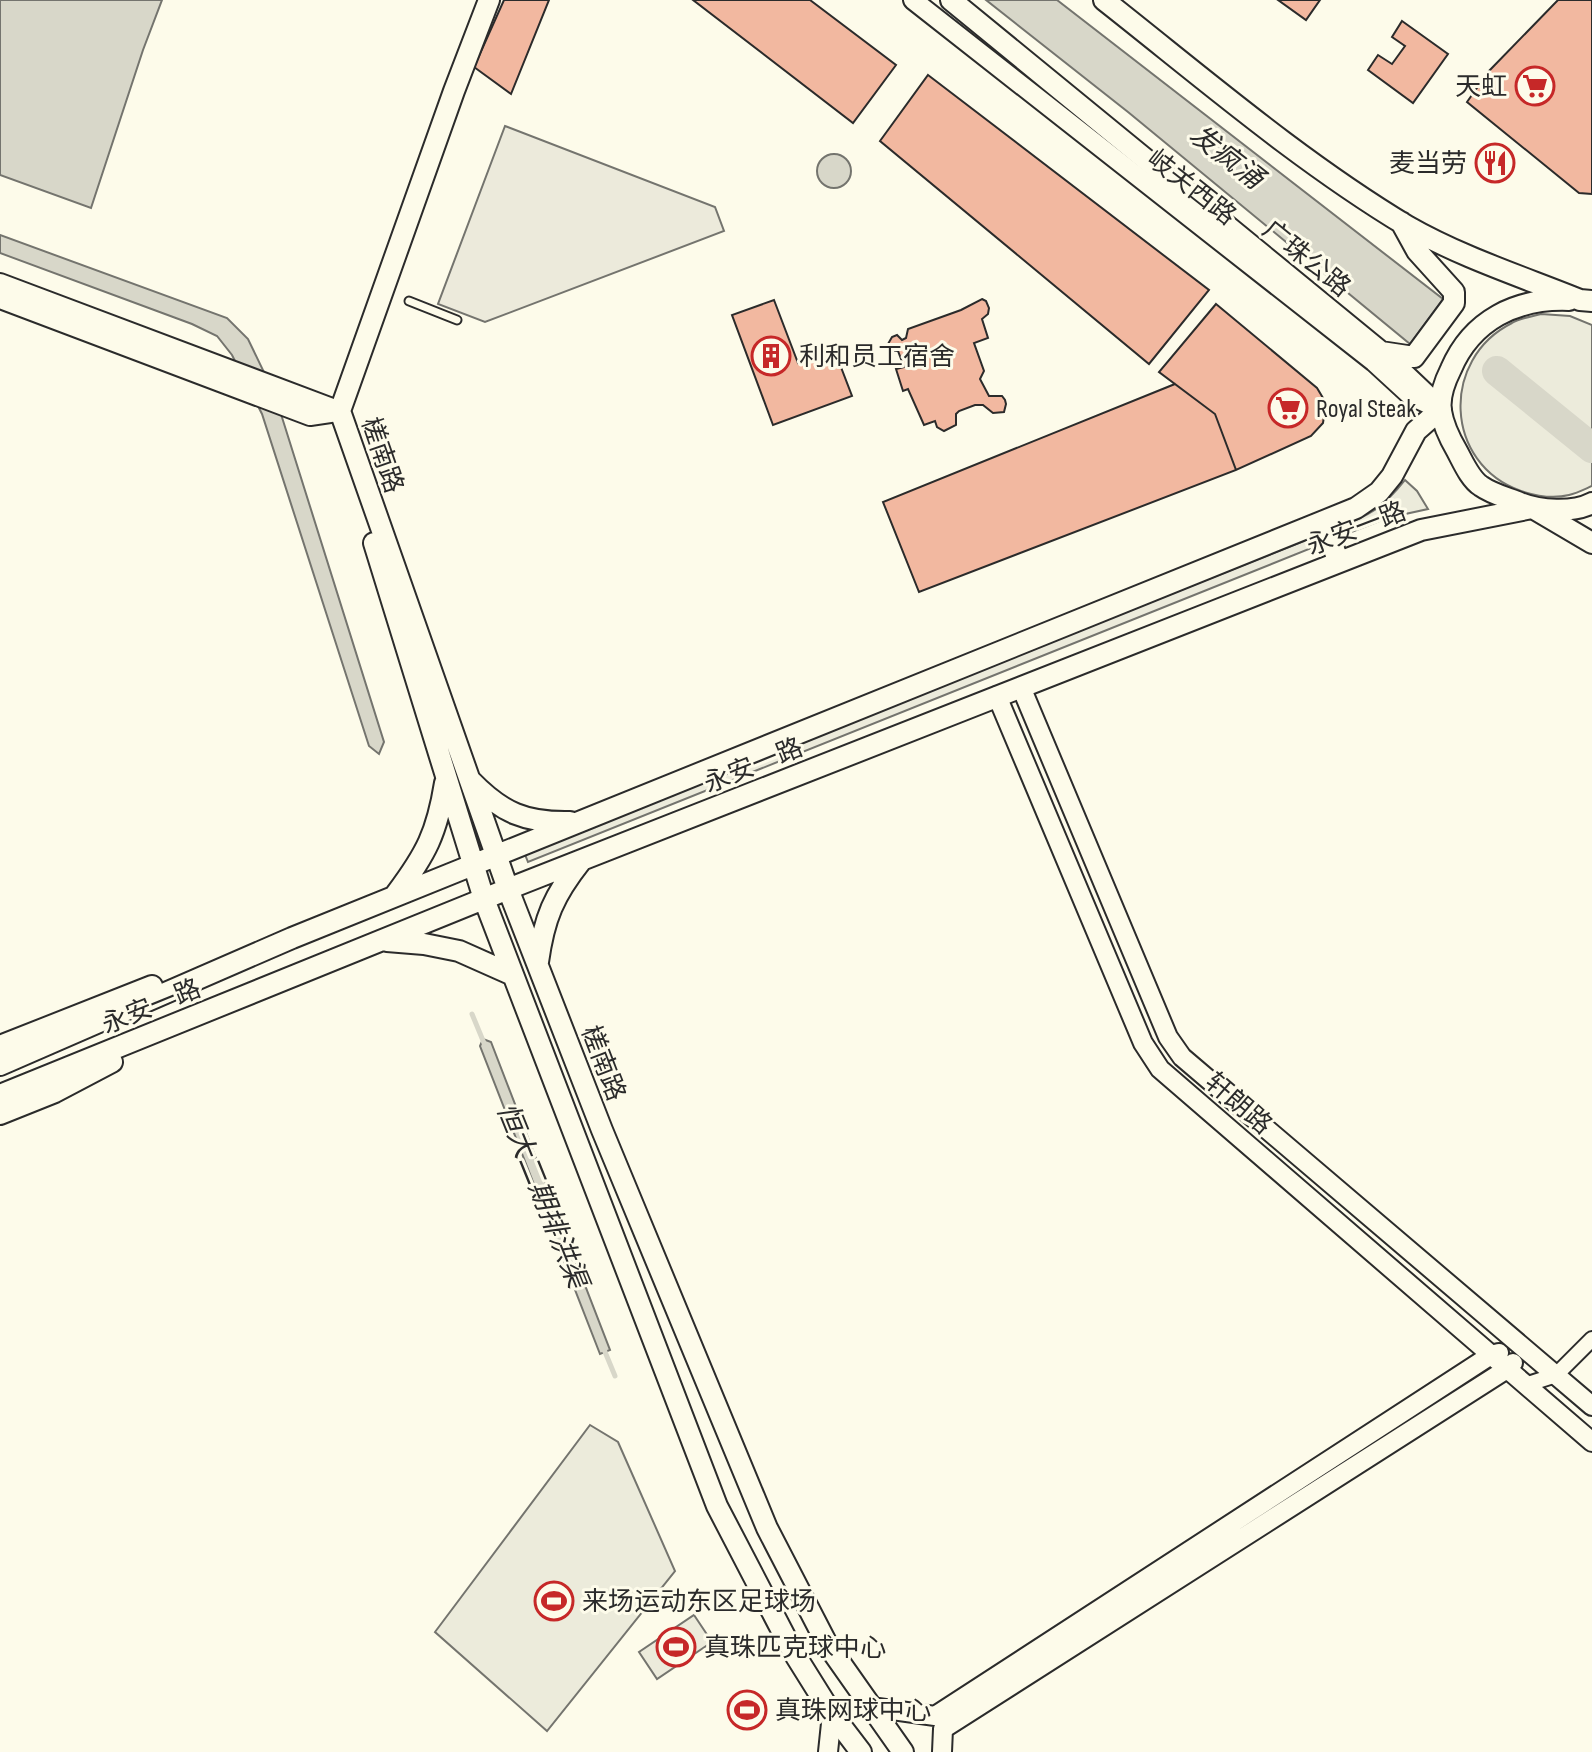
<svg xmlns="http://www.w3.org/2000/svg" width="1592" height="1752" font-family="'Sofia Sans Condensed','Noto Sans SC',sans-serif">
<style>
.green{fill:#ecebdb;stroke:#74746e;stroke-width:2}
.parking{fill:#eceadb;stroke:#74746e;stroke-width:2}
.water{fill:#d8d7c9;stroke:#74746e;stroke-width:2}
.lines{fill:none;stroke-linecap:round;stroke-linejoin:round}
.stream{stroke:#d8d7c9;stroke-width:5}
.river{stroke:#d8d7c9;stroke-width:30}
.building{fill:#f2b8a0;stroke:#2b2b2b;stroke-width:2}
.service-casing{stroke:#2b2b2b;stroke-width:11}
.minor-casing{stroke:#2b2b2b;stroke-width:18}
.tertiary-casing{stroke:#2b2b2b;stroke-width:22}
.secondary-casing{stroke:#2b2b2b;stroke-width:24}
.service{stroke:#fdfbea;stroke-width:7}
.minor{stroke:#fdfbea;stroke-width:14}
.tertiary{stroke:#fdfbea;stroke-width:18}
.secondary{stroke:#fdfbea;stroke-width:20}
.labels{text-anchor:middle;stroke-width:6;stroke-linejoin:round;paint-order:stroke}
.poi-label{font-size:26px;fill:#2b2b2b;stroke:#fdfbea;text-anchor:start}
.street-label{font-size:26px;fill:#2b2b2b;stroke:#fdfbea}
.water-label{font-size:28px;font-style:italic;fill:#2b2b2b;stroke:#fdfbea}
</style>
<rect width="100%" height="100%" fill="#fdfbea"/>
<path class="green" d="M1541 314 1570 316 1592 325V486C1585 489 1577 493 1569 495 1553 499 1536 496 1521 491 1444 464 1440 359 1512 323 1520 318 1531 317 1541 314Z
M1405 480 1417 491 1428 509 1387 518 1339 537 1336 528C1369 516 1383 508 1405 480Z
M1319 535 1321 543 1319 545 528 862 524 852Z
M590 1425 618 1442 675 1571 547 1731 435 1632Z
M694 1615 712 1642 657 1679 639 1652Z"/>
<path class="parking" d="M505 126 715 207 724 231 485 322 438 304Z"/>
<path class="water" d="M0 0H162L143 50 91 208 0 175Z
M986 0H1057L1443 299 1410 344 1128 112Z
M817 171a17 17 0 1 1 34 0a17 17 0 1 1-34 0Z
M0 235 227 318 248 339 275 395 384 742 379 754 369 746 262 414 232 355 217 336 192 324 0 253Z
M483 1039 491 1042 610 1350 600 1354 480 1046Z"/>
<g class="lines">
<path class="stream" d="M472 1014 484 1043
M603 1347 615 1376"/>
<path class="river" d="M1497 371 1592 448"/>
</g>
<path class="building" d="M504 0H549L511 94 474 67Z
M693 0H810L896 65 853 123Z
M1278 0H1320L1306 20Z
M1558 0H1592V194L1579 193 1467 102 1489 71Z
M1402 21 1448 54 1413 103 1368 70 1378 55 1392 64 1405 46 1392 37Z
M928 75 1209 290 1149 364 880 141Z
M982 299 986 301 989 308 988 314 982 319 988 338 974 343 984 371 980 379 989 396H1002L1005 400 1006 404 1004 412 993 413 983 405H975L959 411 956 414V425L944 431 937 427 935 421 924 425 908 389 903 391 896 369 904 367 898 351 891 350 888 344 892 337 897 335 902 340 906 338 908 329 961 310Z
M774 300 798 363 834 349 852 396 773 425 732 315Z
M1216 304 1317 388 1326 403 1323 423 1311 436 1236 470 1215 414 1159 372Z
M1175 384 1215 414 1236 470 919 592 883 502Z"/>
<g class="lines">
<g class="service-casing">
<path id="service" d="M409 301 457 320"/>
</g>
<g class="minor-casing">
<path id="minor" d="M1525 1385 1556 1375 1592 1339"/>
</g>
<g class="tertiary-casing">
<path id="tertiary" d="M913 0 1374 362 1411 396 1437 408
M0 283 340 411
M0 299 310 416 337 412
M1021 687 1168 1037 1182 1057 1592 1406
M997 696 1143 1043 1160 1069 1592 1442
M871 1707 935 1716 1491 1355 1499 1353
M828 1752 832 1714
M942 1752 943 1729 1507 1369 1513 1363"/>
</g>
<g class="secondary-casing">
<path id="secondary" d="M951 0 1381 352 1441 409
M1104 0C1203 78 1299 161 1407 226 1461 257 1523 277 1580 300L1592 301
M1569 300C1516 298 1472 320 1451 369 1445 381 1439 398 1441 411 1443 424 1450 439 1457 451 1463 462 1470 479 1481 486 1492 494 1508 498 1520 503 1540 511 1573 513 1592 503
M1381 352 1414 357 1454 303V292L1417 251 1401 222
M340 411 508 889 602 1130 767 1528 827 1644 903 1752
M340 411 454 91 489 0
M1536 510 1592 543
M1323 522 1339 562
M374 543 484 899 717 1506 792 1650 832 1714 861 1752
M471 781C502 813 526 823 570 822
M396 894C426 854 437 833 445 783
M387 941 424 944 459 951 513 975
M538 962C544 918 554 895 581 861
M0 1046 152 986
M0 1065 292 938 1356 508 1379 492 1392 476 1416 431 1441 409
M0 1095 508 889 1421 530 1532 508
M0 1114 55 1092 112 1062"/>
</g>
<use href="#service" class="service"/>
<use href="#minor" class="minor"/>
<use href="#tertiary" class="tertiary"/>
<use href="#secondary" class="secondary"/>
</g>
<defs>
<g id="supermarket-ring" transform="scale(2)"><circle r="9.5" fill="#fdfbea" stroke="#c62828" stroke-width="1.5"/><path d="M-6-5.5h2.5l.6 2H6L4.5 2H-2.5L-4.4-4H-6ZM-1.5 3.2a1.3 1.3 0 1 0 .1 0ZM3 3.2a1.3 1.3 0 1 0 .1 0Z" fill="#c62828"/></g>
<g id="restaurant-ring" transform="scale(2)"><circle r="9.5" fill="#fdfbea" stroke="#c62828" stroke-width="1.5"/><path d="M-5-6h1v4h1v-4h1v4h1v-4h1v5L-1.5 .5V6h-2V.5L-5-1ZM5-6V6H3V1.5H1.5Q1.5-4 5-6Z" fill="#c62828"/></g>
<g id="building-ring" transform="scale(2)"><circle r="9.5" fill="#fdfbea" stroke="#c62828" stroke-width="1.5"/><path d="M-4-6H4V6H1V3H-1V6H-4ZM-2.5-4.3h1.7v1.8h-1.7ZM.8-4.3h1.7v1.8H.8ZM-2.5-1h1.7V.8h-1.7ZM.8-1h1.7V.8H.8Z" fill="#c62828"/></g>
<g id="stadium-ring" transform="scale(2)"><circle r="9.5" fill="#fdfbea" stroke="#c62828" stroke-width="1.5"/><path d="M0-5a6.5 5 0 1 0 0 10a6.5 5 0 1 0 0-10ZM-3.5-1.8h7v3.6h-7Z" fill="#c62828"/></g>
</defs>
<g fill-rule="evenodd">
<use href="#supermarket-ring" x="1535" y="86"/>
<use href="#restaurant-ring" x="1495" y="163"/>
<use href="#building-ring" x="771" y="356"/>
<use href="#supermarket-ring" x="1288" y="408"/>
<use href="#stadium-ring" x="554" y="1601"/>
<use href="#stadium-ring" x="676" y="1647"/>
<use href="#stadium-ring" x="747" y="1710"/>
</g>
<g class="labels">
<g class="poi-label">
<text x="1507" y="95" text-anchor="end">天虹</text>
<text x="1467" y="172" text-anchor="end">麦当劳</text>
<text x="799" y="365">利和员工宿舍</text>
<text x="1316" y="417">Royal Steak</text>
<text x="582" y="1610">来场运动东区足球场</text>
<text x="704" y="1656">真珠匹克球中心</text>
<text x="775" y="1719">真珠网球中心</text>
</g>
<g class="street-label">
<text transform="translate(1192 187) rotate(38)" y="9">岐关西路</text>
<text transform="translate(1307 258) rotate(39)" y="9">广珠公路</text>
<text transform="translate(383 455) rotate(71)" y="9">槎南路</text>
<text transform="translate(1356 528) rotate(-21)" y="9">永安一路</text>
<text transform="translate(753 765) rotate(-22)" y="9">永安一路</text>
<text transform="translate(151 1006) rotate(-22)" y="9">永安一路</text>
<text transform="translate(604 1063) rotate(69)" y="9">槎南路</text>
<text transform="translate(1239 1103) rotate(41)" y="9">轩朗路</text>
</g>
<g class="water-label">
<text transform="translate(1227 156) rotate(38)" y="10">发疯涌</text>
<text transform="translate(543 1195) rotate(68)" y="10">恒大二期排洪渠</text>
</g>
</g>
</svg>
